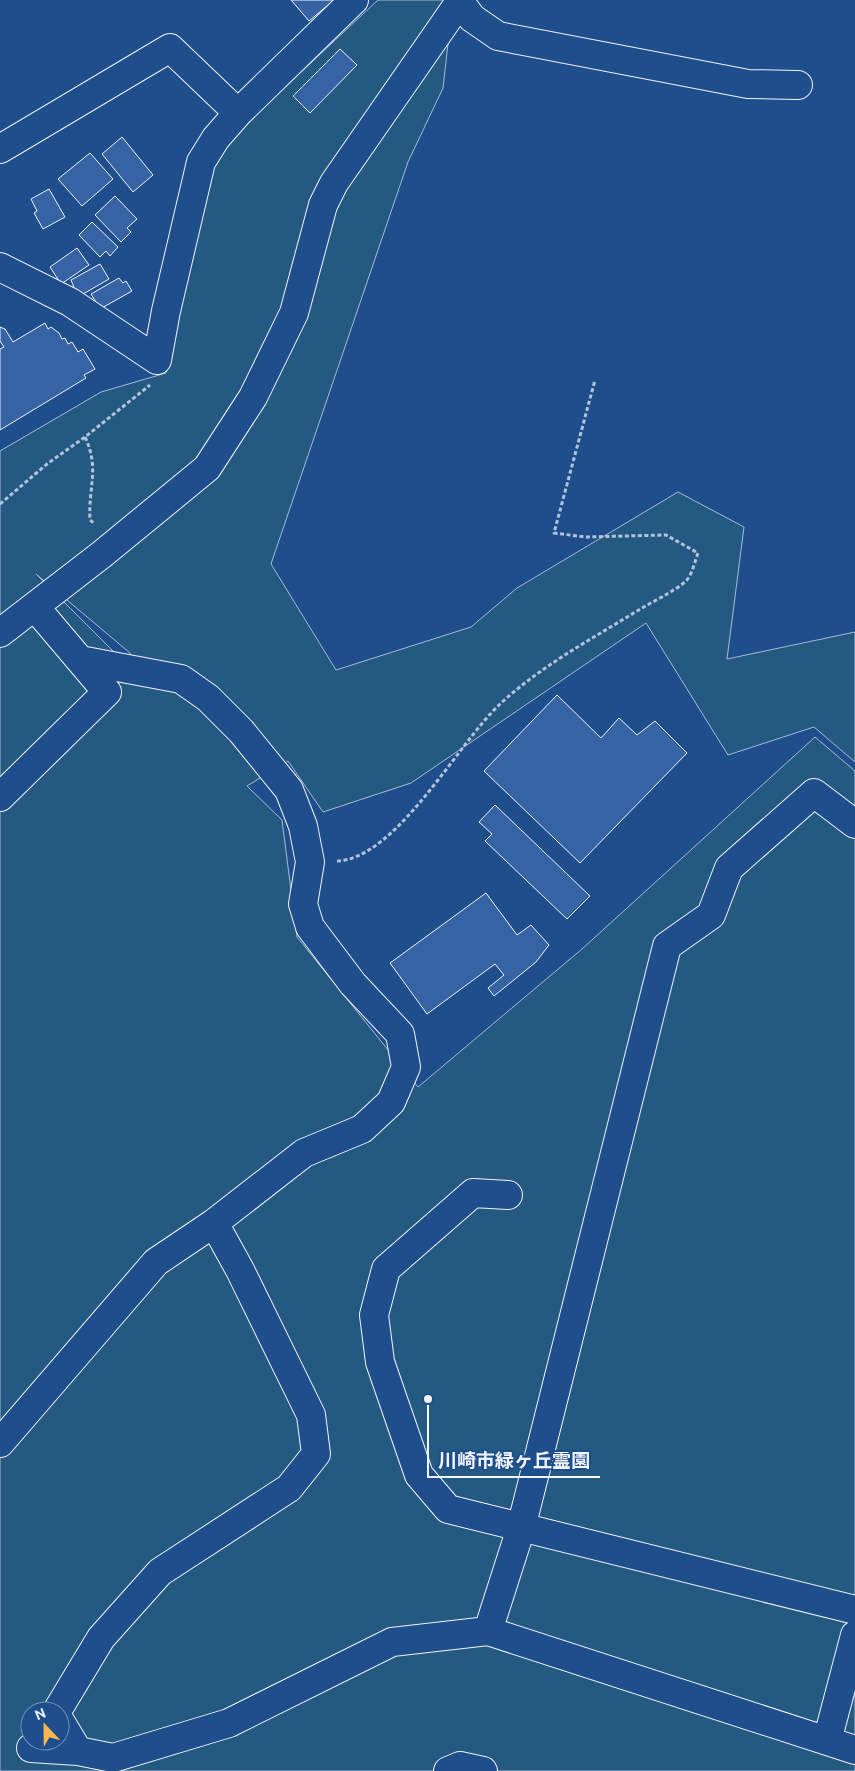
<svg xmlns="http://www.w3.org/2000/svg" width="855" height="1771" font-family="Ubuntu,'Noto Sans JP',sans-serif">
<style>
.green{fill:#245a82;stroke:#a8bbd7;fill-rule:evenodd}
.building{fill:#3563a3;stroke:#f2f6ff}
.lines{fill:none;stroke-linecap:round;stroke-linejoin:round}
.minor-casing{stroke:#f2f6ff;stroke-width:30}
.path{stroke:#b3c4dc;stroke-width:3;stroke-dasharray:4 2.5;stroke-linecap:butt}
.minor{stroke:#1f4e8c;stroke-width:28}
.leader{fill:none;stroke:#f2f6ff;stroke-width:2}
.callout-dot{fill:#f2f6ff;stroke:#1f4e8c;stroke-width:2}
.callout-label{font-size:19px;text-anchor:middle;font-weight:bold;fill:#f2f6ff;stroke:#1f4e8c;stroke-width:4;stroke-linejoin:round;paint-order:stroke}
</style>
<rect width="100%" height="100%" fill="#1f4e8c"/>
<path class="green" d="M378 0H453L443 88 408 162 271 564 336 670 471 627 517 588 678 492 744 527 727 659 855 632V762L814 727 728 755 646 623 411 783 323 812 288 761 247 786 282 820 297 937 418 1087 582 949 815 737 855 771V1771H0V451L101 392 166 373 207 181 224 144ZM36 574 130 653 131 669ZM30 1711H60V1741H30Z"/>
<path class="building" d="M291 0H334L309 21Z
M340 49 357 65 310 113 293 96Z
M122 137 153 175 133 192 102 154Z
M90 153 113 179 82 206 58 179Z
M49 189 65 217 43 229 34 213 37 211 31 199Z
M115 196 137 219 127 228 131 232 121 242 95 215Z
M92 222 118 247 110 256 106 251 100 257 79 235Z
M77 248 89 265 61 284 50 267Z
M100 264 109 279 78 297 71 280Z
M119 278 123 283 126 281 132 291 100 309 91 294Z
M45 323 48 329 51 327 59 333 62 339 65 338 68 344 72 342 78 352 83 349 95 369 84 375 86 378 0 430V349L4 347 0 341V327L5 329 13 342Z
M557 695 601 738 619 718 637 735 655 721 687 753 580 863 484 771Z
M495 805 590 896 567 919 485 841 492 834 479 822Z
M486 893 517 935 531 925 549 945 536 962 494 996 488 988 504 975 495 964 427 1014 390 963Z"/>
<g class="lines">
<g class="minor-casing">
<path id="minor" d="M460 2 472 18 498 36 748 84 798 85
M0 149 170 48 238 113
M0 267 70 302 157 360 166 311 201 162 216 138 238 113 354 0
M0 633 101 555 207 468 253 397 294 313 323 205 334 183 461 0
M80 660 181 679 208 698 241 731 289 790 303 826 310 862 303 904 310 927 353 984 400 1034 406 1067 391 1102 362 1129 304 1153 214 1223
M0 797 107 692 35 607
M508 1195 473 1193 386 1269 374 1315 380 1362 419 1475 448 1509 855 1610
M0 1443 156 1262 214 1223 240 1270 311 1415 316 1454 289 1488 160 1572 101 1638 57 1711
M488 1631 855 1750
M60 1721 78 1751 113 1758 229 1723 392 1642 488 1631 521 1528 667 946 711 915 729 868 814 793 855 824
M827 1741 855 1635
M31 1748 78 1751
M448 1771 460 1766 483 1771"/>
</g>
<path class="path" d="M85 437C100 469 88 487 90 520L95 524
M0 504 47 464 85 437 150 385
M337 861C396 859 458 743 500 704 541 666 590 640 637 611 653 601 672 593 686 581 692 575 695 561 698 553L666 535 585 537 554 533 595 380"/>
<use href="#minor" class="minor"/>
</g>
<path class="leader" d="M428 1399L428 1477H600"/>
<circle class="callout-dot" cx="428" cy="1399" r="5"/>
<g class="callout-label">
<text x="514" y="1467">川崎市緑ヶ丘霊園</text>
</g>
<g transform="translate(45 1726) rotate(338)"><circle r="24" fill="#1f4e8c" stroke="#7391ba"/>
<path d="M0-4L9 19L0 12L-9 19Z" fill="#ffb74d"/>
<text y="-8" font-size="14" font-weight="bold" text-anchor="middle" fill="#f2f6ff">N</text>
</g>
</svg>
